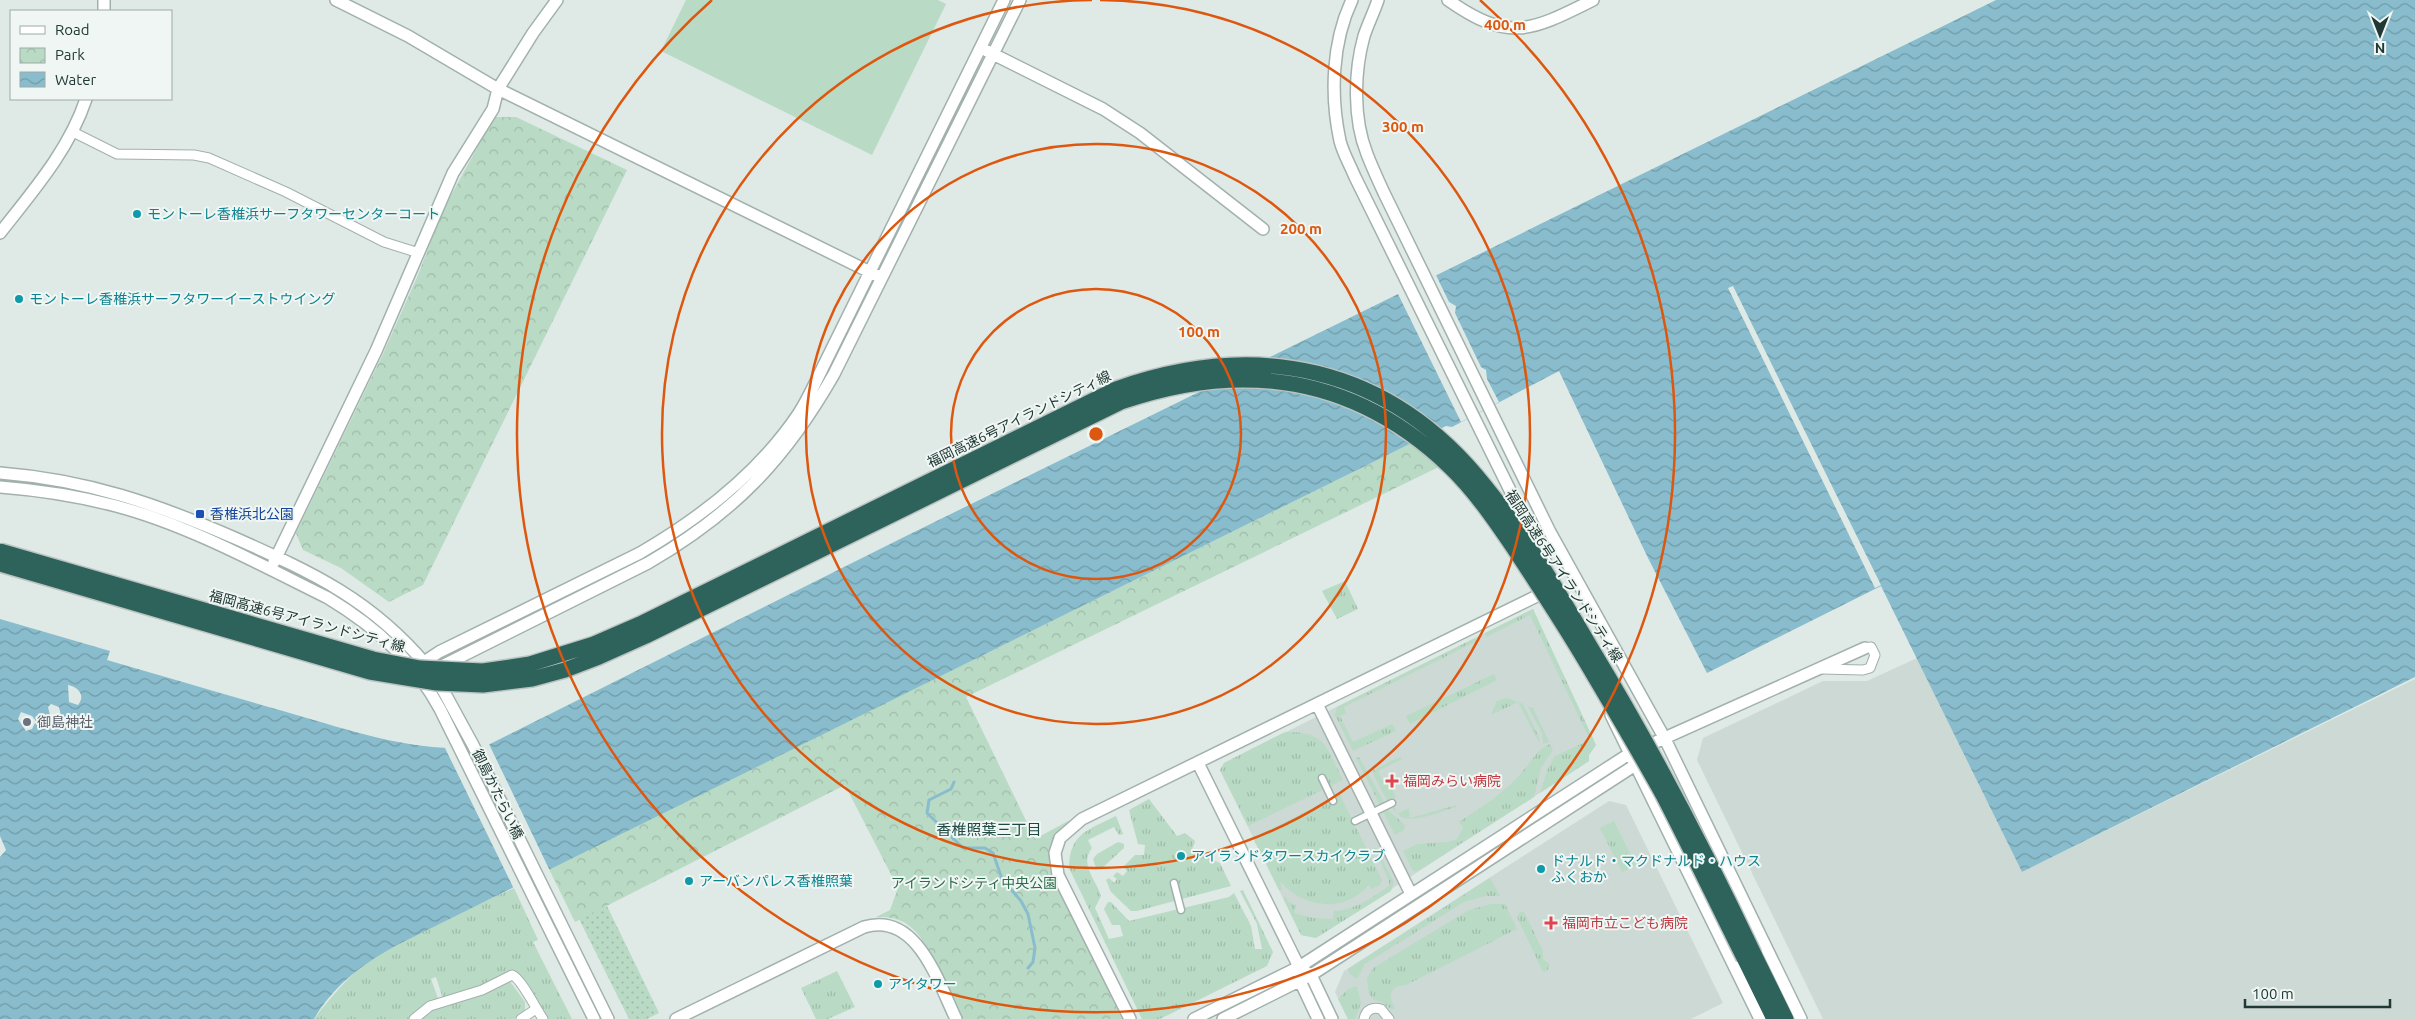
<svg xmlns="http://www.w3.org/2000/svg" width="2415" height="1019" font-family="Ubuntu,'Noto Sans JP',sans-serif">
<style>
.built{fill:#cdd9d5}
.grass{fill:url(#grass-tufts)}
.park{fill:url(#park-crowns)}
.garden{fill:url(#garden-dots)}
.pitch{fill:#b9dac4}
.water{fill:url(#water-waves);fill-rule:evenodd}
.pier{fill:#dfeae6}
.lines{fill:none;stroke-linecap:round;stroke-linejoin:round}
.stream{stroke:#89bdcd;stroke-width:3}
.pedestrian-casing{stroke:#a2b1ad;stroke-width:9}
.minor-casing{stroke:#a2b1ad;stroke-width:11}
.tertiary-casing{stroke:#a2b1ad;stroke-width:14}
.motorway-casing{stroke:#bcc4c2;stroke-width:18}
.pedestrian{stroke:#fff;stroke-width:6}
.minor{stroke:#fff;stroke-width:9}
.tertiary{stroke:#fff;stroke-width:11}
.motorway{stroke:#2e635c;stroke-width:15}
.motorway-bridge-casing{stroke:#bcc4c2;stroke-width:18;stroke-linecap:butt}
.motorway-bridge{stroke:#2e635c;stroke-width:15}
.ring{fill:none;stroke:#de570e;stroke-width:2.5}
.culture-dot{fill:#0f9aa8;stroke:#eff6f3;stroke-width:2}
.transit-dot{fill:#1a4fb4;stroke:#eff6f3;stroke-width:2}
.worship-dot{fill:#6b7280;stroke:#eff6f3;stroke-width:2}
.health-dot{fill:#e0444e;stroke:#eff6f3;stroke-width:2}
.labels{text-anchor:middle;stroke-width:4;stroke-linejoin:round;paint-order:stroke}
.culture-label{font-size:14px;fill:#0d838f;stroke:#eff6f3;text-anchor:start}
.street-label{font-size:14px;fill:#213934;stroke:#eff6f3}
.transit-label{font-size:14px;fill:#164399;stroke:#eff6f3;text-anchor:start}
.worship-label{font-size:14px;fill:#5b616d;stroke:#eff6f3;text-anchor:start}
.health-label{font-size:14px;fill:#be3a42;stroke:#eff6f3;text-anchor:start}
.park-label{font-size:14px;fill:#2d6d4b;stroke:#eff6f3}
.neighbourhood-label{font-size:15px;fill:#1e4942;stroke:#eff6f3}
.centre{fill:#de570e;stroke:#eff6f3;stroke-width:2.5}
.ring-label{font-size:15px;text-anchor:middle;font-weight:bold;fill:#de570e;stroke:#eff6f3;stroke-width:4;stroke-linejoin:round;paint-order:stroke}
</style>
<defs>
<pattern id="grass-tufts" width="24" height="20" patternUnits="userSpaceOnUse" patternTransform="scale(1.25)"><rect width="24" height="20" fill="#b9dac4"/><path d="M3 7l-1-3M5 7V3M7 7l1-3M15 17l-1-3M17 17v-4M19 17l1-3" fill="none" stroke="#9fbca9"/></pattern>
<pattern id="park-crowns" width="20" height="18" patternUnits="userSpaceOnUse" patternTransform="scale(1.25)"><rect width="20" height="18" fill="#b9dac4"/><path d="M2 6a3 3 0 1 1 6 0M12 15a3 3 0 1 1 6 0" fill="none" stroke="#9fbca9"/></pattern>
<pattern id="garden-dots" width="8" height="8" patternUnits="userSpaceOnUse" patternTransform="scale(1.25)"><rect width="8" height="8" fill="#b9dac4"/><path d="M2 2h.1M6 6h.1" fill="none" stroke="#9fbca9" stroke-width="1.8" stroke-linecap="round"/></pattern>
<pattern id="water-waves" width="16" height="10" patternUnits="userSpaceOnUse" patternTransform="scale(1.25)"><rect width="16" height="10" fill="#89bdcd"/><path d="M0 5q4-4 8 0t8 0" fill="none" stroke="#709ba7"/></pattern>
</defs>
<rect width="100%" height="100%" fill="#dfeae6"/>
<path class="built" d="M1533 609 1596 745 1589 755V761L1316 938 1301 935 1220 770 1224 763Z
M1917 658 2022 872 2415 679V1019H1823L1697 760 1703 738 1823 681H1867Z
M1609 801 1626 805 1723 1003 1691 1019H1348L1335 992 1344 971Z"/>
<path class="grass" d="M1345 581 1358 609 1337 619 1322 591Z
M1533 609 1596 745 1589 755V761L1540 793 1548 768 1555 756 1590 740 1530 615 1486 637 1485 633Z
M1475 638 1477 641 1344 707 1346 713 1340 716 1353 742 1392 724 1396 731 1353 751 1335 715 1337 707Z
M1494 674 1497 680 1410 724 1406 716Z
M1507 698 1523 704 1538 735 1540 744 1518 702 1491 715 1497 701Z
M1528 707 1533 708 1549 742 1543 744 1542 733Z
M1285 732C1326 731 1327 748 1343 780L1248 826 1220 770 1224 763Z
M1550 744 1553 750 1541 768 1534 797 1418 871H1413L1403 851 1417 844 1448 842 1457 839 1463 828 1459 822C1484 806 1510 789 1528 765 1535 756 1539 748 1550 744Z
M1359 757 1389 811 1405 825 1404 830 1395 835 1356 758Z
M1401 757 1402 759 1378 771 1384 785 1389 783 1396 797 1391 800 1397 814 1409 808 1410 818 1457 805 1456 807C1397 827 1399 825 1372 771 1383 766 1391 760 1401 757Z
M1340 795 1382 880 1380 885 1371 889 1369 885C1344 914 1302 908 1280 881L1282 890H1279L1253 838Z
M1149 799 1177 836 1185 833 1195 841 1192 850 1220 863 1231 886 1137 911H1131L1111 892 1106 880 1109 878 1114 883 1117 879 1113 876 1117 872 1123 876 1127 871 1123 867 1135 855H1144L1145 845 1138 844 1129 810Z
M1116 816 1123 834 1119 835 1114 827 1088 840 1092 848C1079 865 1096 879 1101 896L1095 908 1109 939 1123 936 1120 925H1112L1104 909 1108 902H1111L1129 921 1229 897 1234 893 1251 926 1255 949H1262L1257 924 1240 891 1243 890 1273 952 1267 966 1160 1019H1142L1069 868C1069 833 1090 829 1116 816Z
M1614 821 1636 865 1622 872 1600 828Z
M1118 842 1124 844V848L1101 869 1096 868 1093 859 1097 854Z
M1376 847 1394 882 1391 891 1316 938 1301 935 1283 898 1286 897 1288 902 1296 905 1294 913 1313 918 1333 919 1334 911C1355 910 1371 898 1389 886V881L1374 848Z
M1490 878 1500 896H1485L1464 902 1365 964 1357 979 1349 973 1348 969Z
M514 888 538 940 533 942 572 1019H548L521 976 517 972H508L488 984 443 999 436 977 431 979 439 1001 412 1015 409 1019H314C331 997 350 974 373 958 416 929 467 910 514 888Z
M1491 904H1505L1517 929 1406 985 1396 987C1388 993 1390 1000 1395 1008L1392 1010 1382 1002 1374 1000 1369 994 1367 978 1373 968 1469 910Z
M1520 912H1524L1543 951V959L1550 965 1547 971 1543 972 1517 917Z
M837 971 855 1007 828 1019H816L801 988Z
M509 980 525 1002V1012L514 1019H421L431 1010 490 991Z
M1357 986 1361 1003 1355 1019H1348L1338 999 1348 989Z"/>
<path class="park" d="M494 117H516L627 170 423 585 389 602 341 568 303 550 296 533 383 354 418 275 443 210Z
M1432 433 1447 463 966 697 1035 839 1070 820C1050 837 1048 844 1050 870L1122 1019H962L922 939C909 922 897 916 876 917L890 910 898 888 845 785 575 922 549 869Z"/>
<path class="garden" d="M607 906 659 1013 647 1019H629L579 919Z"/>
<path class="pitch" d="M686 0H938L946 4 872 155 661 51Z"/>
<path class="water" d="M1996 0H2415V677L2022 872 1881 586 1707 673 1648 558 1559 371 1452 427 1446 426 397 945C364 963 333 986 314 1019H0V857L6 850 0 836V619L110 651 107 660C165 677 224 694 283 711 347 729 422 757 488 745L902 538ZM68 685C78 687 86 695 78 705L69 702ZM51 704 59 707 61 716 58 723 51 719 48 707ZM21 712 32 716 36 721 32 729 26 731 18 719Z"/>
<path class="pier" d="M1435 273 1449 302 1456 306 1455 313 1481 367 1486 370 1487 379 1499 402 1461 422 1397 292Z
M1733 286 1881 585 1875 588 1728 288Z
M488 742 550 871 514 889 444 746H468Z"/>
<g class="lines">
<path class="stream" d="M954 782 951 789 929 800 927 813 963 848H985L993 853 1002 879 1021 901 1028 914 1035 948 1033 962 1028 968"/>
<g class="pedestrian-casing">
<path id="pedestrian" d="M1322 778 1333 801
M1355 821 1392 803
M1174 883 1181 910"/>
</g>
<g class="minor-casing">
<path id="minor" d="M73 132 117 154 194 155 209 158 286 192 384 242 419 253
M1822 669 1863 670 1870 668 1875 655 1871 647 1865 648
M414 1019 430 1006 482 990 512 975C521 978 536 1009 543 1019
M521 1019 536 1009
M1364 1019C1366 1009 1373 1007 1381 1009L1389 1019"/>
</g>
<g class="tertiary-casing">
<path id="tertiary" d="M336 0 408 36 498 89 878 276
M1352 0C1332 42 1330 95 1340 141 1343 153 1350 165 1355 177L1546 563
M1378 0C1374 12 1368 24 1364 36 1354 72 1353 119 1367 154 1372 167 1378 180 1384 193L1550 532 1665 739 1801 1019
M1448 0C1509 43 1531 31 1593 0
M104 11V0
M987 51 1103 109 1140 133 1263 229
M0 233C33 191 69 150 86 99
M0 473C88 480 157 504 237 539 313 573 372 600 427 666
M0 487C39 490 78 496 116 506 188 525 261 565 328 598 373 625 415 662 440 709L594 1019
M274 562 376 351 453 173 493 109 498 89 533 33 557 0
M438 668 648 563C734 513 785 460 834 374L1020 0
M417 672 424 662 439 652 640 553C702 517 759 473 799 413 808 399 815 383 822 369L1004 0
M437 679 473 745 608 1019
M1317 704 1411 894
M1611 715 1760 1019
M1198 763 1299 967 1300 981 1318 1019
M1306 972 1311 975 1332 1019
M676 1019 864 927C917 911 938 982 956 1019
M1130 1019 1058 875 1055 853 1060 838 1082 819 1549 590
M1194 1019 1299 967 1629 754 1865 648
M1223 1019 1311 975 1640 762"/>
</g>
<g class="motorway-casing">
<path id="motorway" d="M1754 954 1786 1019
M1744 958 1774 1019"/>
</g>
<use href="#pedestrian" class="pedestrian"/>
<use href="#minor" class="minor"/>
<use href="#tertiary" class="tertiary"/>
<use href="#motorway" class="motorway"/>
<g class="motorway-bridge-casing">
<path id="motorway-bridge" d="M0 551 373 659 420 668 483 671 530 664 594 644 640 624 1116 389C1257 339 1389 365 1485 486 1525 535 1558 591 1590 646 1650 745 1704 848 1754 954
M0 564 370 672 437 683 483 685 532 679 565 670 599 657 646 636 1121 402C1243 360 1354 375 1450 467 1474 490 1494 519 1513 547 1538 585 1563 623 1586 662 1612 706 1638 750 1663 795 1691 849 1717 904 1744 958"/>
</g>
<use href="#motorway-bridge" class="motorway-bridge"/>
</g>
<g class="ring">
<circle cx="1096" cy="434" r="145"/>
<circle cx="1096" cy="434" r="290"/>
<path d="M1100 0A434 434 0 1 1 1092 0"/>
<path d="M1480 0A579 579 0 1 1 712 0"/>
</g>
<g class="culture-dot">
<circle cx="137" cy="214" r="5"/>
<circle cx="19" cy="299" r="5"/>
<circle cx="1181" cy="856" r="5"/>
<circle cx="1541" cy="869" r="5"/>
<circle cx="689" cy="881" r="5"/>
<circle cx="878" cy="984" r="5"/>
</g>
<rect class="transit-dot" x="195" y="509" width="10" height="10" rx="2.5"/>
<circle class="worship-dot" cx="27" cy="722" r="5"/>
<g class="health-dot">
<path d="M1389.5 773.5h5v5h5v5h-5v5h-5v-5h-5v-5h5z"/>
<path d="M1548.5 915.5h5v5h5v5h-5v5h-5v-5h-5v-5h5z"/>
</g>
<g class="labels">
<g class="culture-label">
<text x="147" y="219">モントーレ香椎浜サーフタワーセンターコート</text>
<text x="29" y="304">モントーレ香椎浜サーフタワーイーストウイング</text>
<text x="1191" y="861">アイランドタワースカイクラブ</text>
<text x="1551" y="866">ドナルド・マクドナルド・ハウス<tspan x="1551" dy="16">ふくおか</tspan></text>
<text x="699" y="886">アーバンパレス香椎照葉</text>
<text x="888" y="989">アイタワー</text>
</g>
<g class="street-label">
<text transform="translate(1019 419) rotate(-26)" y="5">福岡高速6号アイランドシティ線</text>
<text transform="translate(1564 576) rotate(57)" y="5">福岡高速6号アイランドシティ線</text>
<text transform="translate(307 621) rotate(15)" y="5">福岡高速6号アイランドシティ線</text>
<text transform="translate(498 794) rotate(64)" y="5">御島かたらい橋</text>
</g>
<g class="transit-label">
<text x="210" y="519">香椎浜北公園</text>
</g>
<g class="worship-label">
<text x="37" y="727">御島神社</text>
</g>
<g class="health-label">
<text x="1403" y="786">福岡みらい病院</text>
<text x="1562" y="928">福岡市立こども病院</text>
</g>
<g class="park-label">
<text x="974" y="888">アイランドシティ中央公園</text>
</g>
<g class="neighbourhood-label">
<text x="989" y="835">香椎照葉三丁目</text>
</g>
</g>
<circle cx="1096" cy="434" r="8" class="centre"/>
<g class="ring-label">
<text x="1505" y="30">400 m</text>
<text x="1403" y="132">300 m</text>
<text x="1301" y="234">200 m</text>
<text x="1199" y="337">100 m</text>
</g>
<rect x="10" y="10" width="162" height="90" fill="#eff6f3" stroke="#9daaa7"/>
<rect x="20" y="26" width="25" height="8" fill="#ffffff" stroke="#9daaa7"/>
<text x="55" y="35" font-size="15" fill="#213934">Road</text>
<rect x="20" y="48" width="25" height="15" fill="url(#park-crowns)" stroke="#9daaa7"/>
<text x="55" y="60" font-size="15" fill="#213934">Park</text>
<rect x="20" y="72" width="25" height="15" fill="url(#water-waves)" stroke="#9daaa7"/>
<text x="55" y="85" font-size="15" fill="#213934">Water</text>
<g transform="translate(2380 35) rotate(180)" stroke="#eff6f3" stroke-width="4" paint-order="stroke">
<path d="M0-4L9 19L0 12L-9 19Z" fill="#213934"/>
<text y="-8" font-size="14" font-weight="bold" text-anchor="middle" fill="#213934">N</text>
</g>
<path d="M2245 999v8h145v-8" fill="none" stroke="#213934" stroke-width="2.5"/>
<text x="2252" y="999" font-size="15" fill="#213934" stroke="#eff6f3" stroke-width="4" paint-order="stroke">100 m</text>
</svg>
